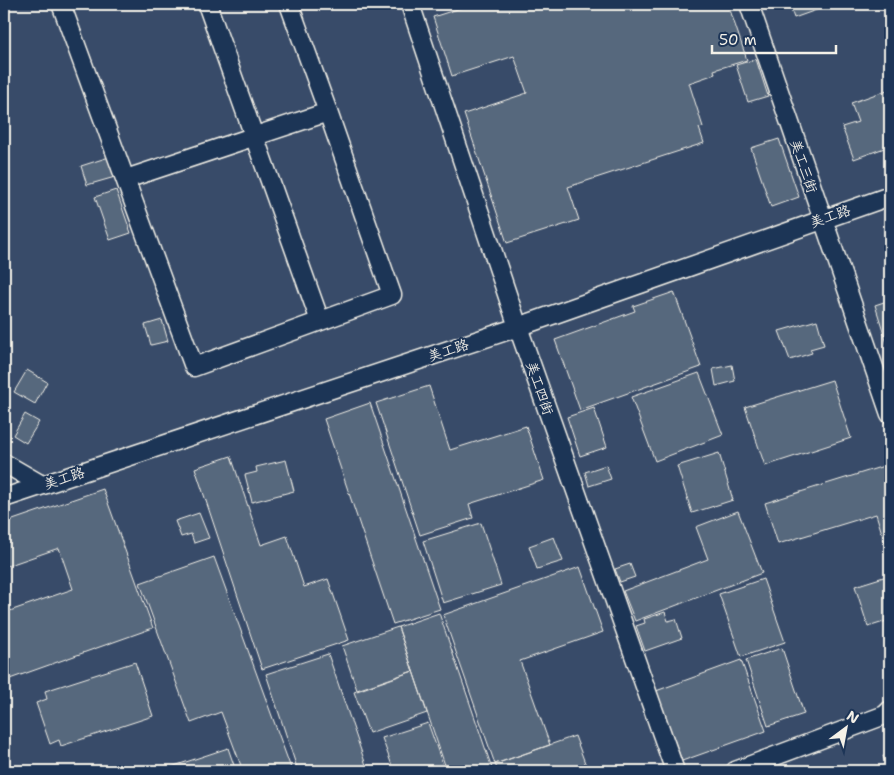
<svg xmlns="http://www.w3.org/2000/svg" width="894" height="775" font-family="'Shantell Sans','LXGW WenKai TC',sans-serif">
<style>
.built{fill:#374c69}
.building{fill:#56677d;stroke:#f4f1e8}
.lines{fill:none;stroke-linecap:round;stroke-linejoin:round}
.minor-casing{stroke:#f4f1e8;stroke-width:21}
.minor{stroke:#1d3557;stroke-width:18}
.labels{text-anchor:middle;stroke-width:4;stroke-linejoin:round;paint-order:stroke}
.street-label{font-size:14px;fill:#f4f1e8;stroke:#1d3557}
</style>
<rect width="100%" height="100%" fill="#2a4060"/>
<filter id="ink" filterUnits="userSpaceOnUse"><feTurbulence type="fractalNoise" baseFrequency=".02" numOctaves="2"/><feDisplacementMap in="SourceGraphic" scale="10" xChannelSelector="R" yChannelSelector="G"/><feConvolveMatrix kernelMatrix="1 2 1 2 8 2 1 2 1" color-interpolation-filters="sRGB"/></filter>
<g filter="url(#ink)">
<path class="built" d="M4 4H890V771H4Z"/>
<path class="building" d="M473 4H728L747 60 714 70 715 74 689 83 703 127 699 128 704 143 568 187 579 220 507 243 464 114 527 93 514 56 452 76 433 17Z
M789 4H833L794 18Z
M756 59 768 96 748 102 736 65Z
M890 89V146L854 159 842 127 858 122 851 103Z
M779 139 799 197 771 207 751 148Z
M109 157 115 177 87 185 81 166Z
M116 190 131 233 110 240 95 197Z
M674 292 701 367 580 410 555 340 635 311 633 306Z
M890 300V353L875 305Z
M162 320 168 341 151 345 145 325Z
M817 320 824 345 810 349 812 353 790 360 779 331Z
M732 365 735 381 716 386 713 369Z
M27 370 47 382 35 404 14 392Z
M699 373 723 435 655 461 631 397Z
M832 380 851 438 765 466 745 407Z
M429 386 450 450 526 426 544 480 469 504 473 518 420 535 376 403Z
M370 403 440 609 393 624 324 419Z
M594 408 607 447 580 456 567 417Z
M25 414 39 422 26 443 13 435Z
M719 453 733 500 692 513 677 466Z
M231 456 261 545 287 536 304 587 328 579 349 640 262 669 195 468Z
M286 460 294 491 252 502 245 475 257 472 256 467Z
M606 465 611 479 589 486 585 472Z
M884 466 890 486V559L876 514 778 544 765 503Z
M103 489 153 628 4 681V613L73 589 59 548 4 567V523Z
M738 511 762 573 635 621 623 591 708 559 696 527Z
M199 513 209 538 194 543 191 534 181 537 175 521Z
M481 523 501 585 443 603 423 541Z
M554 537 563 561 537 569 529 546Z
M214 557 292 771H243L221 712 191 723 140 583Z
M630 564 635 577 620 582 615 569Z
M580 567 603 632 520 661 550 745 495 764 443 615Z
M890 575V620L868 627 855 586Z
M763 579 785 642 741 657 719 594Z
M665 612 668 621 676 619 682 638 645 651 636 626 645 623 644 619Z
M439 613 493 771H447L413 671 398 627Z
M398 627 413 671 357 690 342 646Z
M782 648 804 714 768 726 746 660Z
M328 654 368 771H298L266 674Z
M741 660 766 731 682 761 656 691Z
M135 662 153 716 61 746 59 740 50 744 36 703 47 699 45 691Z
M413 671 427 713 369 733 354 692Z
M428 723 445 771H394L382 738Z
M575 736 588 771H498L495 764Z
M228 748 236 771H159Z
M890 754V771H888L883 756Z
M846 765 848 771H826Z"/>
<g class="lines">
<g class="minor-casing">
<path id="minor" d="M61 4 194 367 392 295 328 112 126 179
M207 4 320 321
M289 4 328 112
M410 4 518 327 675 771
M749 4 890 414
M4 463 42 485
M4 498 518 327 890 196
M735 771 885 715 890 710"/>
</g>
<use href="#minor" class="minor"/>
</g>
</g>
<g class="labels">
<g class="street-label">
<text transform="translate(804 166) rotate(71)" y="5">美工三街</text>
<text transform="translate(830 216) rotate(-19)" y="5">美工路</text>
<text transform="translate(448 350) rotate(-18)" y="5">美工路</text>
<text transform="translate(540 388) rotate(71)" y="5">美工四街</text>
<text transform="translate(64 478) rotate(-18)" y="5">美工路</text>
</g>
</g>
<rect width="894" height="775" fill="none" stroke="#1d3557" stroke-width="20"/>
<rect x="10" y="10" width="874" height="755" fill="none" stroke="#f4f1e8" stroke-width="2" filter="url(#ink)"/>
<g transform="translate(846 728) rotate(32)" stroke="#1d3557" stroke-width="4" paint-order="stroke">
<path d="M0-4L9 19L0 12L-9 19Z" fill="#f4f1e8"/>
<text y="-8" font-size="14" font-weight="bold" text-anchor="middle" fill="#f4f1e8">N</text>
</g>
<path d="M712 45v8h124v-8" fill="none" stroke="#f4f1e8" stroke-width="2.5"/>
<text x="719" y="45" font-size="15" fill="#f4f1e8" stroke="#1d3557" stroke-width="4" paint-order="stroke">50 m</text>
</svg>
